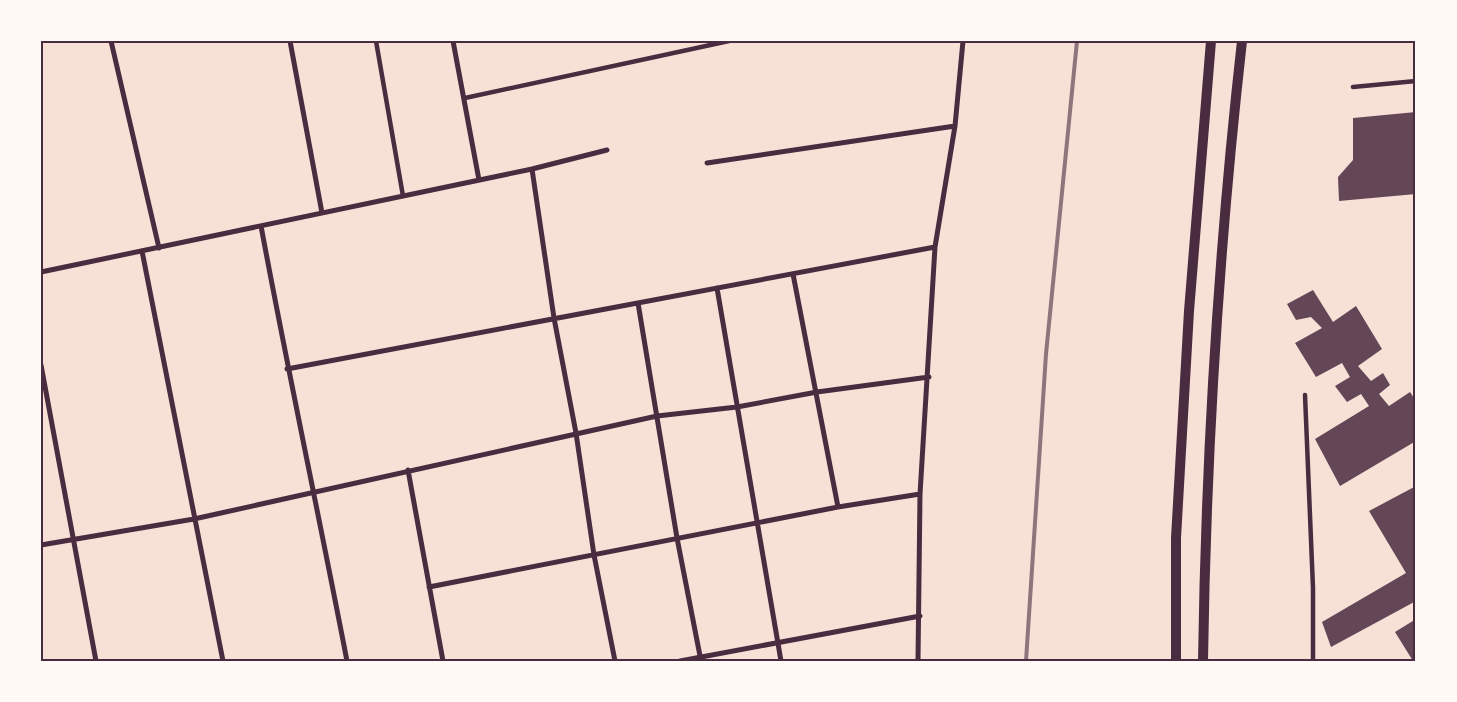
<svg xmlns="http://www.w3.org/2000/svg" width="1457" height="702" font-family="Georgia,serif">
<style>
.building{fill:#644757}
.lines{fill:none;stroke-linecap:round;stroke-linejoin:round}
.pedestrian{stroke:#4a2c40;stroke-width:4.5}
.minor{stroke:#4a2c40;stroke-width:5}
.secondary{stroke:#4a2c40;stroke-width:10}
.rail{stroke:#8f747c;stroke-width:4}
.neatline{fill:none;stroke:#4a2c40;stroke-width:2}
</style>
<rect width="100%" height="100%" fill="#f7e1d7"/>
<path class="building" d="M1416 112V194L1339 201 1338 177 1353 160V118Z
M1313 290 1333 322 1356 306 1382 349 1358 366 1371 381 1383 373 1390 385 1379 394 1389 406 1410 392 1416 401V441L1340 486 1315 439 1369 406 1361 394 1347 402 1335 386 1350 377 1342 363 1316 377 1295 343 1322 328 1311 317 1296 320 1287 304Z
M1416 486V601L1331 647 1322 622 1406 573 1369 511Z
M1416 619V661H1413L1395 632Z"/>
<g class="lines">
<path class="pedestrian" d="M376 41 403 196
M1353 87 1416 81
M465 98 729 41
M1305 395 1313 588V661"/>
<path class="minor" d="M111 41 159 248
M290 41 322 213
M453 41 479 180
M707 163 955 126
M532 169 554 318 576 433 594 555 615 661
M261 226C288 371 319 516 347 661
M142 251 223 661
M41 272 532 169 607 150
M793 274 838 507
M717 288 781 661
M638 303 677 538 701 661
M41 365 96 661
M287 369 935 247
M408 470 443 661
M41 545 194 519 657 416 737 407 817 392 929 377
M429 587 838 507 920 494
M680 661 920 616
M918 661 920 494 935 247 955 126 963 41"/>
<path class="secondary" d="M1176 661V538L1189 311 1211 41
M1203 661C1206 454 1219 246 1242 41"/>
<path class="rail" d="M1026 661 1046 354 1077 41"/>
</g>
<rect width="1457" height="702" fill="none" stroke="#fffaf5" stroke-width="85"/>
<rect x="42" y="42" width="1372" height="618" class="neatline"/>
</svg>
